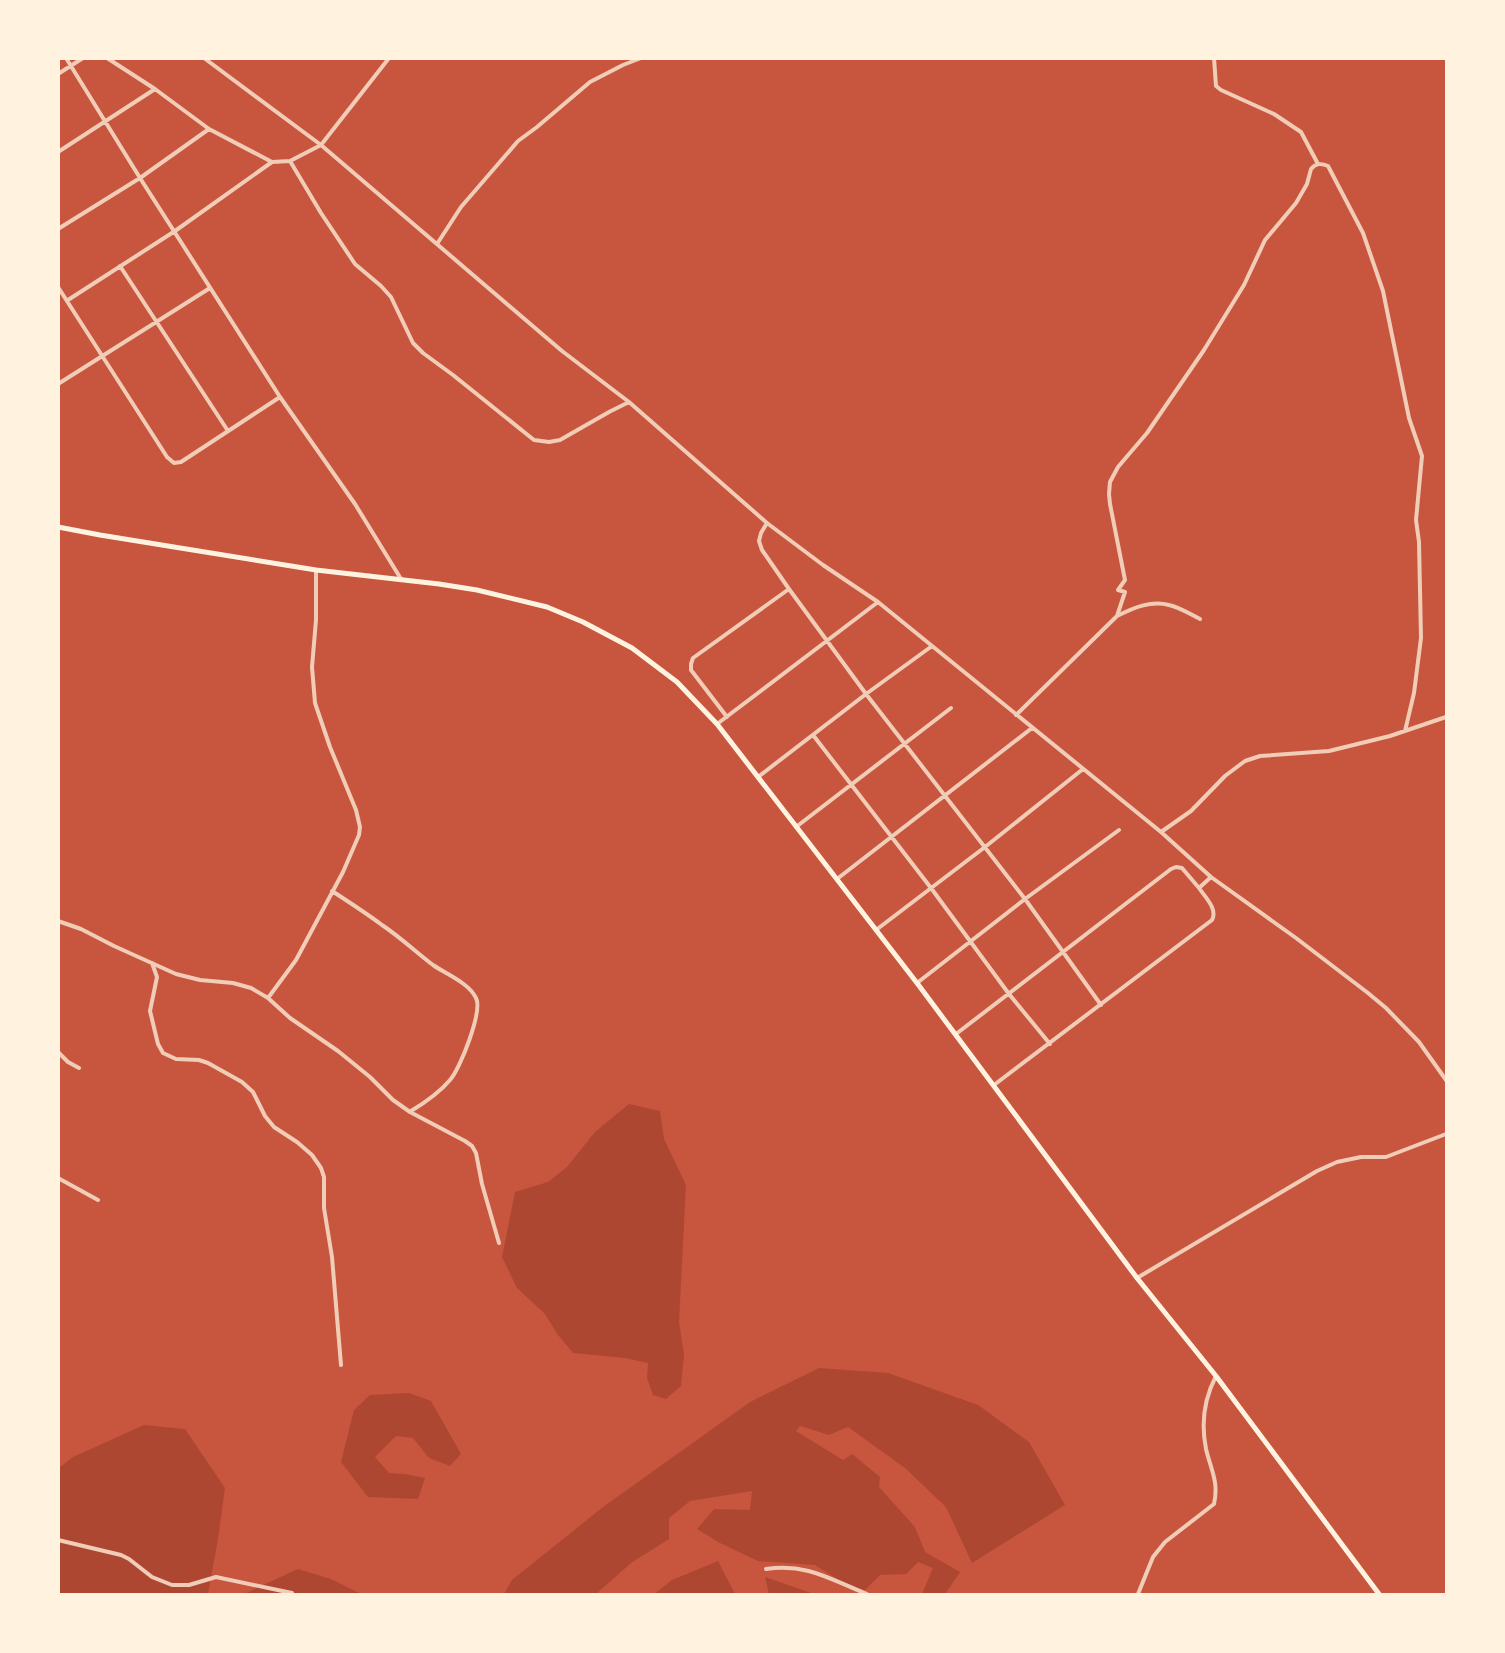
<svg xmlns="http://www.w3.org/2000/svg" width="1505" height="1653" font-family="'Roboto Condensed',sans-serif">
<style>
.green{fill:#ae4732}
.lines{fill:none;stroke-linecap:round;stroke-linejoin:round}
.minor{stroke:#f1ccb7;stroke-width:4}
.secondary{stroke:#fff3e0;stroke-width:5}
</style>
<rect width="100%" height="100%" fill="#c8553d"/>
<path class="green" d="M629 1104 660 1111 664 1139 686 1185 679 1322 684 1354 681 1386 666 1399 653 1395 647 1378 648 1363 625 1358 573 1353 558 1335 545 1314 517 1288 502 1257 515 1192 548 1182 567 1167 595 1132Z
M819 1368 888 1373 978 1405 1029 1442 1065 1505 972 1563 946 1507 905 1468 848 1427 829 1435 800 1426 796 1431 843 1460 852 1454 880 1477 879 1487 915 1527 925 1552 960 1572 945 1594H922L933 1568 918 1562 906 1574 880 1575 861 1594 815 1565 758 1561 718 1542 697 1529 714 1509 750 1510 752 1491 690 1501 669 1518V1539L631 1563 596 1594H504L512 1580 603 1507 750 1402Z
M409 1393 431 1401 461 1454 450 1466 429 1458 413 1438 396 1436 375 1457 389 1473 405 1474 425 1478 418 1499 368 1497 341 1462 354 1410 370 1395Z
M144 1425 185 1429 225 1488 218 1539 208 1594H59V1468L73 1457Z
M718 1561 735 1594H654L672 1580Z
M298 1569 331 1579 361 1594H244Z
M765 1577 814 1594H769Z"/>
<g class="lines">
<path class="minor" d="M66 58 140 178 280 397 355 504 401 579
M107 58 155 89 209 129 272 162 290 161 321 213 355 264 381 286 391 297 413 343 423 353 453 375 534 440 549 442 560 440 609 412 629 402
M204 58 321 145 562 351 629 402 767 523 823 565 878 602 1161 832 1211 877 1296 938 1368 993 1386 1008 1419 1042 1446 1080
M1214 58 1216 86 1221 90 1274 114 1301 132 1318 164
M58 74 83 58
M58 152 155 89
M290 161 321 145 389 58
M58 229 140 178 209 129
M437 244 461 207 518 141 537 127 590 82 623 65 641 58
M120 266 228 431
M58 287 167 457 174 463 181 462 280 397
M68 300 175 231 272 162
M58 384 210 288
M767 523 761 533 759 541 762 550 789 589 866 694 1025 899 1101 1005
M1117 616 1125 592 1118 590 1125 580 1110 504 1109 494 1110 482 1118 467 1147 433 1204 350 1244 285 1265 240 1296 203 1307 184 1311 169C1316 163 1321 163 1328 166L1363 233 1383 291 1409 418 1422 456 1416 520 1419 542 1421 638 1414 693 1405 731
M1016 715 1117 616C1133 608 1151 600 1169 605 1179 607 1190 614 1200 619
M727 717 691 670V664L693 658 789 589
M717 724 878 602
M813 735 931 888 1009 994 1050 1044
M758 777 866 694 932 646
M796 827 951 708
M1161 832 1191 811 1225 776 1245 761 1260 756 1329 751 1390 736 1446 717
M837 879 1032 728
M332 891C349 902 366 913 382 925 400 937 416 952 433 965 446 974 469 983 476 998 483 1011 460 1069 450 1080 439 1093 426 1102 411 1111
M58 921 81 929 114 946 176 974 200 980 233 983 251 988 268 998 290 1018 338 1051 370 1077 393 1100 410 1112 465 1141 472 1146 476 1153 482 1184 499 1243
M876 930 985 847 1083 769
M152 963 157 977 150 1011 158 1044 163 1053 176 1059 199 1060 208 1063 242 1082 253 1092 265 1116 274 1127 297 1142 312 1155 321 1168 324 1177V1208L332 1257 341 1365
M917 983 1025 899 1119 830
M268 998 296 960 343 872 359 835 360 827 356 810 330 747 315 703 312 667 316 620V570
M956 1034 1171 869 1176 867 1182 868 1199 888
M58 1052 68 1062 79 1068
M994 1085 1212 920C1218 909 1205 897 1199 888L1211 877
M58 1178 98 1200
M1137 1278 1317 1171 1337 1162 1361 1157H1386L1446 1134
M58 1540 121 1555 129 1559 152 1577 172 1585H189L216 1577 292 1593
M766 1569C808 1563 831 1580 867 1594
M1138 1594 1153 1557 1165 1542 1214 1504C1219 1482 1211 1470 1206 1449 1201 1424 1204 1399 1216 1376"/>
<path class="secondary" d="M58 527 100 535 316 570 439 584 477 590 547 607 583 622 632 648 677 682 717 724 917 983 1137 1278 1216 1376 1379 1594"/>
</g>
<rect width="1505" height="1653" fill="none" stroke="#fff3e0" stroke-width="120"/>
</svg>
